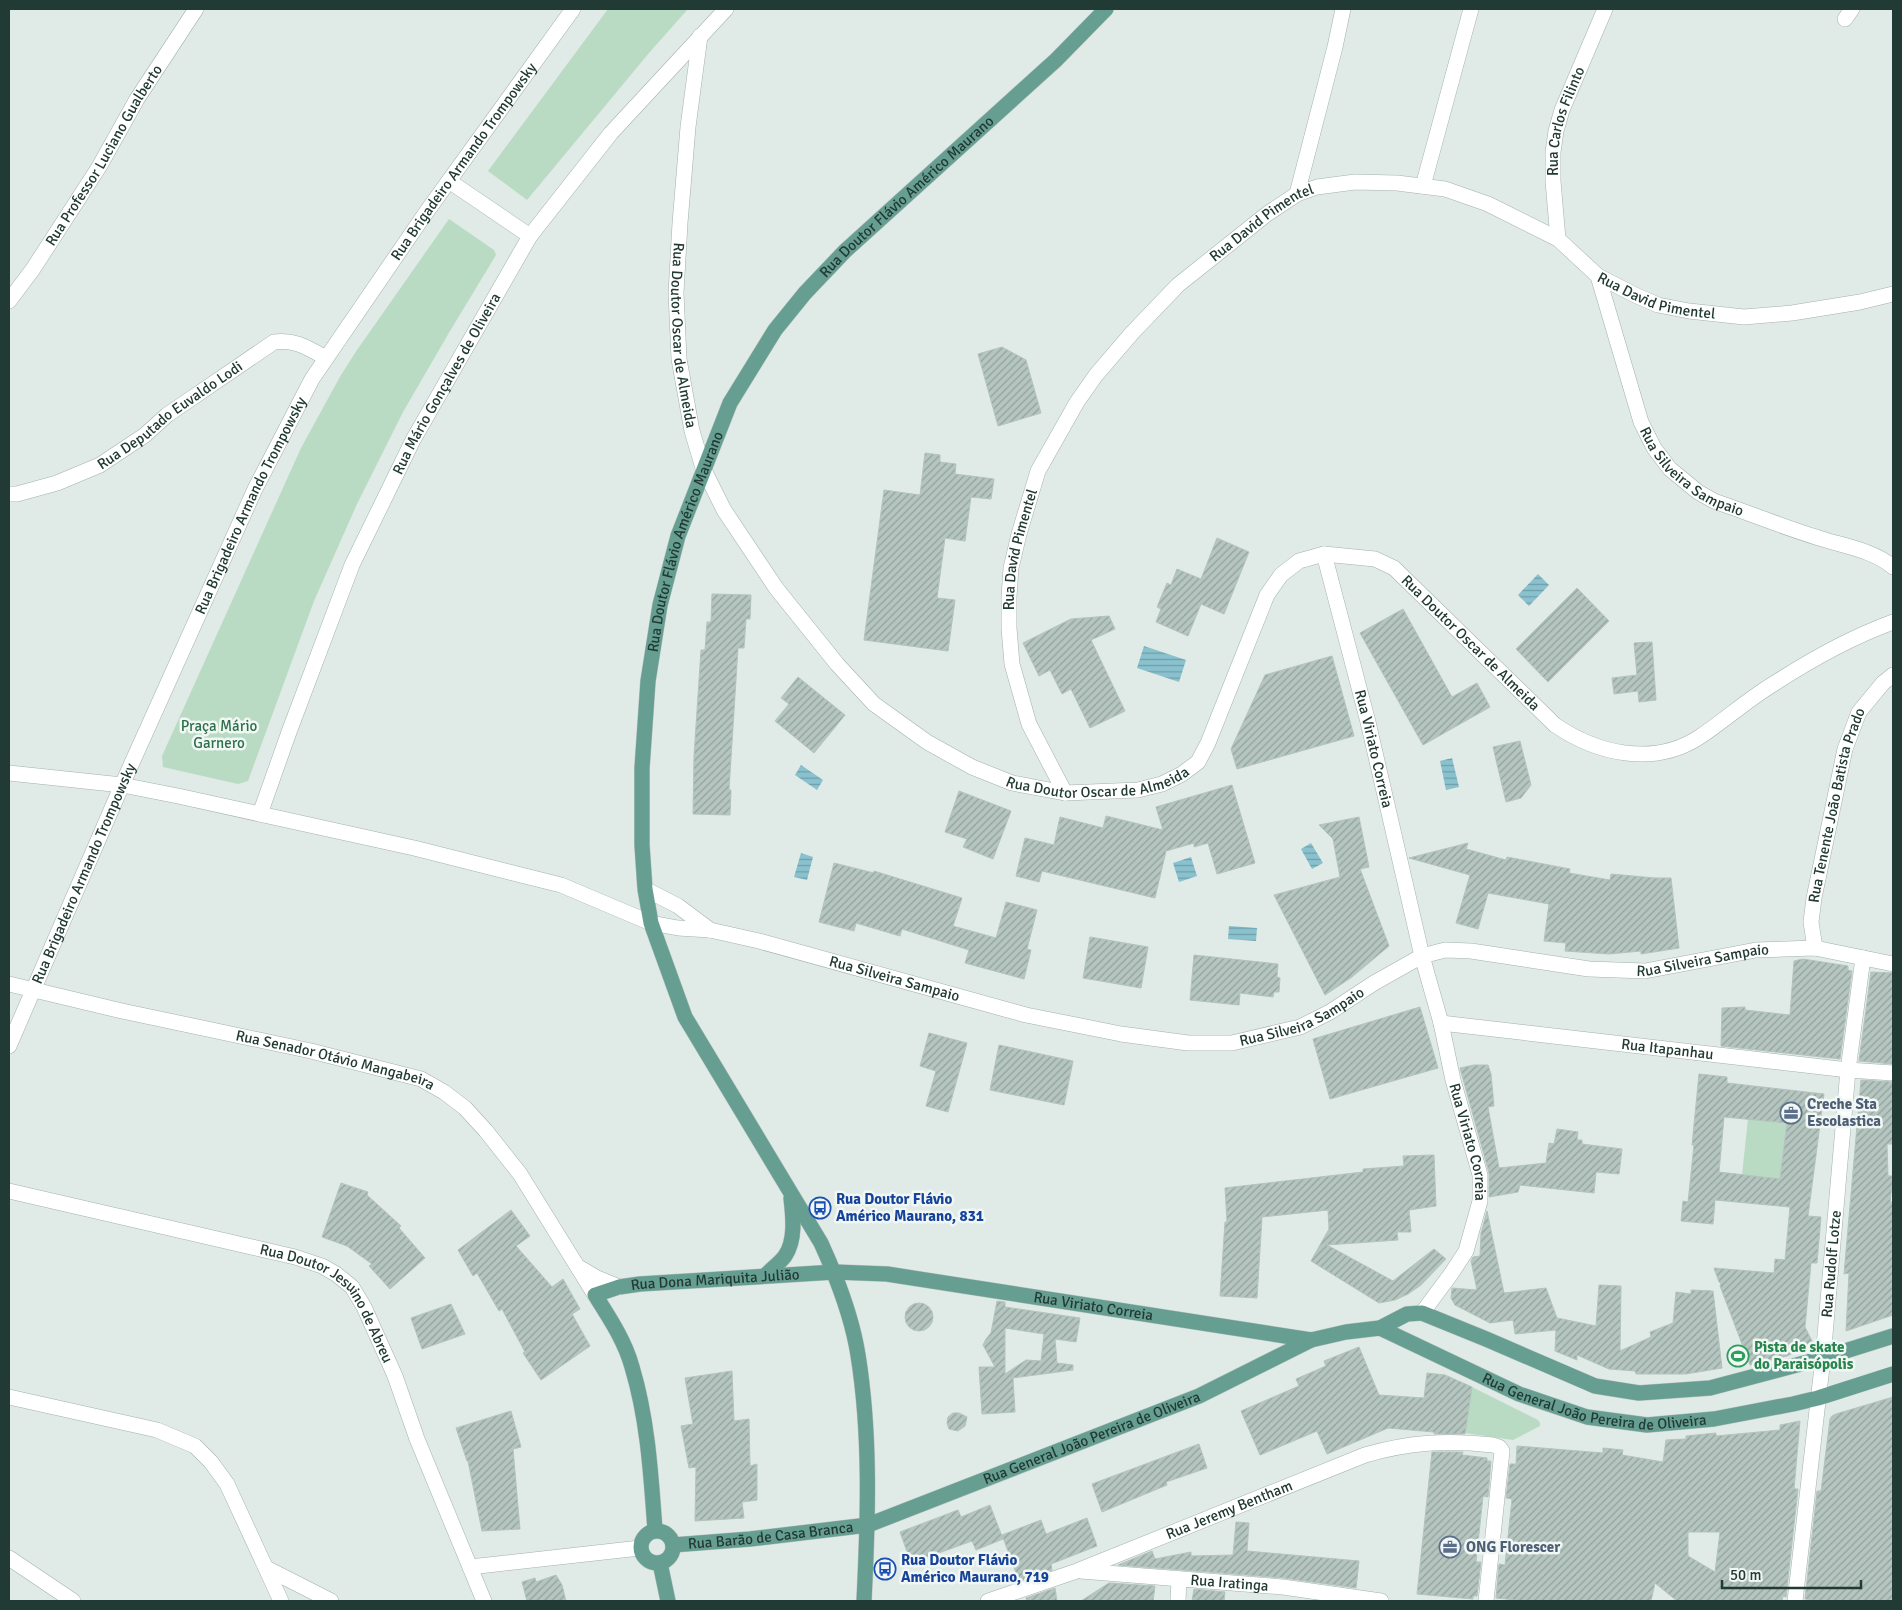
<svg xmlns="http://www.w3.org/2000/svg" width="1902" height="1610" font-family="Signika,sans-serif">
<style>
.green{fill:#b9dbc3}
.water{fill:url(#water-rules)}
.building{fill:url(#building-hatch);stroke:#b3c4bd;fill-rule:evenodd}
.lines{fill:none;stroke-linecap:round;stroke-linejoin:round}
.street-casing{stroke:#a3b2ad;stroke-width:16}
.primary-casing{stroke:#bcc4c2;stroke-width:16}
.street{stroke:#fff;stroke-width:15}
.primary{stroke:#669f92;stroke-width:15}
.labels{text-anchor:middle;stroke-width:5;stroke-linejoin:round;paint-order:stroke}
.street-label{font-size:15px;fill:#213a34;stroke:#f0f7f4}
.park-label{font-size:15px;fill:#2d6f49;stroke:#f0f7f4}
.service-label{font-size:15px;font-weight:bold;fill:#4e5e75;stroke:#f0f7f4;text-anchor:start}
.transit-label{font-size:15px;font-weight:bold;fill:#164399;stroke:#f0f7f4;text-anchor:start}
.leisure-label{font-size:15px;font-weight:bold;fill:#27864d;stroke:#f0f7f4;text-anchor:start}
</style>
<defs>
<pattern id="water-rules" width="6" height="5" patternUnits="userSpaceOnUse" patternTransform="scale(1.25)"><rect width="6" height="5" fill="#89c1ce"/><path d="M0 2.5h6" fill="none" stroke="#709ea8"/></pattern>
<pattern id="building-hatch" width="6" height="6" patternUnits="userSpaceOnUse" patternTransform="scale(1.25)"><rect width="6" height="6" fill="#b5c5bf"/><path d="M-1 1l2-2M0 6l6-6M5 7l2-2" fill="none" stroke="#93a19c"/></pattern>
</defs>
<rect width="100%" height="100%" fill="#e0eae6"/>
<path class="green" d="M608 9H688L649 53 527 200 488 171Z
M449 219 494 250 496 255 450 331 403 412 357 504 314 601 248 781 238 784 163 767 162 756 301 448 341 375 357 350Z
M1748 1119 1787 1123 1780 1179 1742 1175Z
M1472 1387 1538 1420 1540 1423V1426L1513 1440 1465 1433Z"/>
<path class="water" d="M1538 574 1549 585 1529 606 1518 595Z
M1144 646 1186 660 1179 682 1137 668Z
M1452 758 1459 787 1446 790 1440 761Z
M801 765 823 780 817 790 795 775Z
M1311 843 1323 863 1312 869 1301 849Z
M801 853 813 857 807 880 794 877Z
M1191 857 1197 876 1179 882 1173 863Z
M1229 926 1257 928 1256 941 1228 939Z"/>
<path class="building" d="M1002 347 1026 360 1041 413 998 426 978 354Z
M925 453 940 455V462L956 464 955 474 994 479 991 499 971 497 965 541 945 538 937 598 955 600 948 651 864 640 884 490 920 495Z
M1217 538 1249 552 1224 614 1201 604 1188 636 1156 622 1161 609 1157 607 1167 583 1171 585 1177 569 1201 579Z
M1577 588 1609 621 1548 682 1516 649Z
M712 594 751 595 750 619H746L744 648H738L729 790H731L730 815 693 814 694 756 701 650H705L707 622H711Z
M1403 609 1452 697 1477 683 1490 707 1423 745 1360 633Z
M1109 616 1115 629 1091 640 1125 711 1090 728 1071 689 1062 694 1050 670 1039 676 1023 643 1071 619Z
M1652 642 1656 700 1639 702 1638 691 1614 694 1612 678 1637 675 1634 643Z
M1332 656 1354 736 1237 769 1231 749 1265 675Z
M798 677 845 715 814 753 775 721 789 704 781 698Z
M1520 741 1531 785 1521 798 1506 802 1493 747Z
M1232 785 1255 863 1217 874 1208 843 1194 847V843L1166 851 1155 898 1042 871 1039 882 1016 876 1025 838 1054 845 1060 817 1103 828 1106 816 1163 830 1156 807Z
M959 791 1011 811 993 859 963 847 967 839 945 832Z
M1359 817 1369 867 1360 869 1389 946 1352 977 1325 995 1274 895 1340 877 1333 839 1319 825Z
M1468 843 1466 849 1506 860 1507 857 1570 869 1569 873 1610 880 1611 874 1655 878H1671L1679 948 1641 954V951L1609 954 1565 951 1566 943 1544 941 1549 904 1488 893 1478 929 1456 923 1470 875 1409 858Z
M834 863 874 873V871L962 898 953 926 996 938 1006 902 1037 910 1027 949 1031 950 1024 979 965 963 969 950 902 929 900 936 856 923 854 931 819 922Z
M1090 937 1148 947 1141 988 1083 978Z
M1194 955 1278 964 1277 977 1280 978 1279 992H1274L1273 997 1240 993 1239 1005 1190 1000Z
M1803 959 1848 966V970L1852 971 1840 1059 1721 1046 1722 1008 1745 1007V1010L1790 1015 1794 961Z
M1871 972 1893 973V1064L1859 1061Z
M1420 1007 1438 1068 1330 1099 1313 1039Z
M929 1033 967 1043 948 1112 926 1106 936 1071 920 1066Z
M999 1045 1073 1061 1064 1105 990 1090Z
M1474 1065H1488L1491 1074 1494 1106 1488 1107 1499 1168 1546 1163 1549 1143 1554 1144 1557 1129 1578 1132 1577 1140H1582V1144L1622 1149 1619 1174 1596 1172 1594 1193 1520 1185 1518 1192 1489 1197V1173L1460 1068Z
M1699 1074 1727 1077V1083L1824 1094 1808 1216 1821 1217 1817 1263H1811L1805 1327 1813 1343 1787 1356 1750 1365 1720 1286 1721 1283 1719 1282 1714 1268 1774 1273 1775 1259 1785 1260 1790 1207 1715 1200 1713 1224 1681 1221 1683 1201 1688 1202 1694 1145H1692ZM1724 1117 1787 1123 1780 1179 1719 1172Z
M1861 1080 1893 1082V1144H1887L1888 1176H1893L1890 1202H1893V1315L1846 1331 1849 1273 1844 1274Z
M1434 1155 1436 1206 1409 1210 1411 1232H1397L1398 1240 1327 1245 1393 1281 1434 1249 1446 1259 1421 1285 1408 1294 1395 1300 1379 1303 1311 1261 1329 1229 1328 1210 1262 1217 1257 1298 1220 1296 1225 1222H1227L1225 1188 1363 1172V1169L1404 1166 1403 1156Z
M341 1183 368 1192 367 1195 401 1226 399 1228 425 1258 390 1289 369 1266 372 1264 347 1246 322 1237Z
M511 1210 530 1236 516 1246 552 1287 563 1279 580 1309 572 1314 590 1346 541 1380 523 1353 525 1352 502 1309 499 1311 477 1273 473 1276 458 1250Z
M1487 1211 1504 1293 1546 1288 1557 1318 1596 1326 1599 1285 1621 1286 1620 1351 1651 1337 1650 1332 1673 1323 1676 1292 1691 1294V1290L1713 1291 1722 1368 1686 1374H1636L1635 1371 1609 1369 1577 1355V1360L1555 1351 1556 1330 1515 1334 1513 1320 1490 1323 1455 1305 1451 1298 1452 1288 1477 1290 1471 1261 1473 1257 1480 1256 1481 1233Z
M997 1301 1005 1302V1307L1080 1318 1076 1342 1055 1339 1057 1363 1073 1365V1370L1013 1378 1015 1412 982 1414 979 1367H995L983 1345 986 1339 991 1333ZM1005 1328 1044 1334 1041 1361 1026 1360 1005 1374Z
M905 1317a14 14 0 1 1 28 0a14 14 0 1 1-28 0Z
M451 1304 465 1334 422 1349 411 1318Z
M1359 1347 1379 1395 1424 1398 1427 1373 1445 1375 1472 1387 1465 1434H1434V1432L1388 1428 1327 1454 1317 1431 1260 1455 1241 1411 1299 1386 1296 1379 1326 1366 1324 1361Z
M732 1371 734 1421 749 1419 750 1466 757 1464V1500L742 1502 744 1518 695 1521 696 1467 689 1468 681 1426 693 1424 685 1378Z
M1893 1397V1601H1821L1805 1599 1817 1491H1821L1830 1419 1832 1416 1836 1414Z
M511 1411 521 1447 513 1449 520 1529 482 1531 468 1461H467L456 1428Z
M953 1413H959L967 1417 965 1426 958 1431 949 1429 947 1423 948 1417Z
M1800 1421 1794 1489H1798L1786 1597 1783 1596 1782 1601H1677L1655 1583 1651 1601H1525L1496 1598 1499 1564 1505 1565 1512 1499 1506 1498 1510 1464H1516L1517 1446 1603 1453V1448L1623 1450 1622 1455 1663 1462 1666 1440 1686 1439V1436L1716 1433V1436L1780 1430V1425ZM1688 1532H1720L1715 1572 1688 1556Z
M1199 1444 1207 1468 1166 1482 1167 1485 1102 1512 1092 1484Z
M1432 1452H1463L1462 1455 1487 1458V1461H1491L1488 1497 1483 1496 1476 1562H1481L1477 1596H1473V1599L1417 1594Z
M990 1505 1003 1539 976 1550 972 1541 911 1563 900 1532 958 1510 961 1517Z
M1087 1518 1097 1546 1051 1564 1052 1570 1019 1581 1002 1535 1041 1520 1046 1534Z
M1236 1522 1249 1523 1247 1551 1359 1561 1356 1588 1284 1578 1118 1565 1152 1551 1155 1559 1191 1552V1556L1233 1555Z
M556 1575 562 1585 566 1601H527L522 1582 535 1578 536 1582Z
M1109 1583 1155 1586 1153 1601H1081Z
M1055 1588 1057 1601H1027L1026 1598Z
M1194 1589 1225 1592 1224 1601H1192Z"/>
<g class="lines">
<g class="street-casing">
<g id="street">
<path d="M1845 19 1852 9"/>
<path id="s1" d="M700 36 688 127 680 223 676 293 679 359 692 431 703 468 724 510 776 588 837 664 874 704 927 742 972 767 1012 783 1065 793 1138 790 1162 784 1182 774 1198 762 1208 743 1267 595 1281 575 1299 561 1324 554 1375 559 1394 568 1555 725C1596 753 1652 767 1698 738 1724 721 1748 699 1775 683 1812 659 1852 637 1893 622"/>
<path d="M449 181 530 236"/>
<path d="M1423 186 1471 9"/>
<path d="M1297 194 1335 47 1343 9"/>
<path id="s2" d="M1558 239 1553 181V152L1556 131 1562 110 1605 9"/>
<path id="s3" d="M1598 276 1641 422 1654 448 1670 469 1698 492 1714 501C1749 513 1783 527 1819 538 1843 546 1873 550 1893 567"/>
<path id="s4" d="M9 301 33 269 99 167 137 99 196 9"/>
<path id="s5" d="M9 494H17L57 483 100 465 145 435 167 415 274 342C295 339 308 348 326 358"/>
<path id="s6" d="M1324 554 1368 722 1422 956 1441 1023 1453 1080 1480 1175V1201L1466 1251 1451 1274 1422 1313"/>
<path id="s7" d="M9 773 122 785 178 796 414 848 561 885 651 923 678 928 710 930 759 941 1026 1015 1121 1034 1188 1043H1232L1300 1027 1330 1012 1374 983 1422 956 1445 950 1471 951 1589 969 1645 971 1756 950 1815 948 1893 964"/>
<path id="s8" d="M1065 793 1029 724 1012 664 1009 628V597L1011 568 1019 534 1038 471 1077 402 1096 375 1132 333 1178 285 1267 214 1297 194 1317 187 1355 182 1397 183 1445 189 1488 204 1558 239 1598 276 1635 295 1658 305 1689 311 1744 317 1792 313 1860 302 1893 294"/>
<path id="s9" d="M260 814 289 732 352 565 413 440 530 236 611 133 726 9"/>
<path d="M645 889 678 906 710 930"/>
<path id="s10" d="M1815 948 1811 922 1814 898 1845 749 1859 712 1883 683 1893 675"/>
<path id="s11" d="M9 984 122 1011 311 1051 421 1079 444 1092 465 1108 486 1131 520 1174 595 1295"/>
<path id="s12" d="M1441 1023 1848 1070 1893 1073"/>
<path id="s13" d="M9 1046 122 785 255 489 312 379 425 214 573 9"/>
<path id="s14" d="M9 1191 295 1257 322 1266 336 1274 352 1287 364 1307 395 1376 417 1439 484 1601"/>
<path d="M580 1268 597 1278 619 1287"/>
<path d="M9 1397 157 1430 195 1446 211 1462 227 1484 281 1601"/>
<path d="M9 1558 73 1601"/>
<path d="M470 1567 640 1548"/>
<path d="M268 1569 331 1601"/>
<path id="s15" d="M1081 1571 1283 1587 1381 1601"/>
<path id="s16" d="M988 1601 1077 1571 1365 1455C1410 1442 1446 1440 1493 1445L1499 1447 1502 1451 1486 1601"/>
<path d="M1178 1601 1179 1579"/>
<path id="s17" d="M1795 1601 1823 1358 1848 1070 1863 958"/>
</g>
</g>
<g class="primary-casing">
<g id="primary">
<path d="M765 1276C771 1269 780 1263 785 1256 796 1240 793 1216 791 1198"/>
<path id="s18" d="M1380 1328 1519 1394 1587 1417 1647 1425 1714 1419 1793 1404 1818 1398 1893 1374"/>
<path id="s19" d="M655 1530C651 1476 648 1420 632 1367 625 1341 609 1317 595 1295L619 1287 640 1284 835 1272 887 1274 1311 1340 1346 1332 1380 1328 1407 1314 1422 1313 1486 1339 1595 1386 1639 1393 1710 1388 1823 1358 1893 1336"/>
<circle cx="657" cy="1547" r="16"/>
<path id="s20" d="M673 1545 750 1539 868 1525 1199 1396 1311 1340"/>
<path d="M660 1563 668 1601"/>
<path id="s21" d="M864 1601C868 1520 871 1436 858 1355 852 1317 837 1278 821 1243L685 1017 651 923 645 889 642 845V768L648 681 660 605 678 536 730 403 775 330 805 293 845 251 1056 60 1106 9"/>
</g>
</g>
<use href="#street" class="street"/>
<use href="#primary" class="primary"/>
</g>
<defs>
<g id="office-ring" transform="scale(1.125)"><circle r="9.5" fill="#f0f7f4" stroke="#5c6f8a" stroke-width="1.5"/><path d="M-6-3h4V-5.5h4V-3h4V5H-6ZM-1-4.5V-3h2v-1.5ZM-6 0V1H6V0Z" fill="#5c6f8a"/></g>
<g id="bus-ring" transform="scale(1.125)"><circle r="9.5" fill="#f0f7f4" stroke="#1a4fb4" stroke-width="1.5"/><path d="M-5-6H5V4H4V6H2V4H-2V6H-4V4H-5ZM-3.5-4V0h7V-4ZM-3.5 1.2v1.5H-2V1.2ZM2 1.2v1.5H3.5V1.2Z" fill="#1a4fb4"/></g>
<g id="stadium-ring" transform="scale(1.125)"><circle r="9.5" fill="#f0f7f4" stroke="#2e9e5b" stroke-width="1.5"/><path d="M0-5a6.5 5 0 1 0 0 10a6.5 5 0 1 0 0-10ZM-3.5-1.8h7v3.6h-7Z" fill="#2e9e5b"/></g>
</defs>
<g fill-rule="evenodd">
<use href="#office-ring" x="1791" y="1113"/>
<use href="#bus-ring" x="820" y="1208"/>
<use href="#stadium-ring" x="1738" y="1356"/>
<use href="#office-ring" x="1450" y="1547"/>
<use href="#bus-ring" x="885" y="1569"/>
</g>
<g class="labels">
<g class="street-label">
<text dy="5" stroke="none"><textPath href="#s2" startOffset="120">Rua Carlos Filinto</textPath></text>
<text dy="5" stroke="none"><textPath href="#s4" startOffset="174">Rua Professor Luciano Gualberto</textPath></text>
<text dy="5" stroke="none"><textPath href="#s13" startOffset="998">Rua Brigadeiro Armando Trompowsky</textPath></text>
<text dy="5" stroke="none"><textPath href="#s21" startOffset="1536">Rua Doutor Flávio Américo Maurano</textPath></text>
<text dy="5" stroke="none"><textPath href="#s8" startOffset="676">Rua David Pimentel</textPath></text>
<text dy="5" stroke="none"><textPath href="#s8" startOffset="1112">Rua David Pimentel</textPath></text>
<text dy="5" stroke="none"><textPath href="#s1" startOffset="301">Rua Doutor Oscar de Almeida</textPath></text>
<text dy="5" stroke="none"><textPath href="#s9" startOffset="470">Rua Mário Gonçalves de Oliveira</textPath></text>
<text dy="5" stroke="none"><textPath href="#s5" startOffset="182">Rua Deputado Euvaldo Lodi</textPath></text>
<text dy="5" stroke="none"><textPath href="#s3" startOffset="226">Rua Silveira Sampaio</textPath></text>
<text dy="5" stroke="none"><textPath href="#s13" startOffset="592">Rua Brigadeiro Armando Trompowsky</textPath></text>
<text dy="5" stroke="none"><textPath href="#s21" startOffset="1116">Rua Doutor Flávio Américo Maurano</textPath></text>
<text dy="5" stroke="none"><textPath href="#s8" startOffset="256">Rua David Pimentel</textPath></text>
<text dy="5" stroke="none"><textPath href="#s1" startOffset="1516">Rua Doutor Oscar de Almeida</textPath></text>
<text dy="5" stroke="none"><textPath href="#s6" startOffset="201">Rua Viriato Correia</textPath></text>
<text dy="5" stroke="none"><textPath href="#s1" startOffset="976">Rua Doutor Oscar de Almeida</textPath></text>
<text dy="5" stroke="none"><textPath href="#s10" startOffset="146">Rua Tenente João Batista Prado</textPath></text>
<text dy="5" stroke="none"><textPath href="#s13" startOffset="188">Rua Brigadeiro Armando Trompowsky</textPath></text>
<text dy="5" stroke="none"><textPath href="#s7" startOffset="1752">Rua Silveira Sampaio</textPath></text>
<text dy="5" stroke="none"><textPath href="#s7" startOffset="912">Rua Silveira Sampaio</textPath></text>
<text dy="5" stroke="none"><textPath href="#s7" startOffset="1332">Rua Silveira Sampaio</textPath></text>
<text dy="5" stroke="none"><textPath href="#s12" startOffset="228">Rua Itapanhau</textPath></text>
<text dy="5" stroke="none"><textPath href="#s11" startOffset="335">Rua Senador Otávio Mangabeira</textPath></text>
<text dy="5" stroke="none"><textPath href="#s6" startOffset="606">Rua Viriato Correia</textPath></text>
<text dy="5" stroke="none"><textPath href="#s17" startOffset="339">Rua Rudolf Lotze</textPath></text>
<text dy="5" stroke="none"><textPath href="#s19" startOffset="368">Rua Dona Mariquita Julião</textPath></text>
<text dy="5" stroke="none"><textPath href="#s19" startOffset="749">Rua Viriato Correia</textPath></text>
<text dy="5" stroke="none"><textPath href="#s14" startOffset="350">Rua Doutor Jesuino de Abreu</textPath></text>
<text dy="5" stroke="none"><textPath href="#s18" startOffset="230">Rua General João Pereira de Oliveira</textPath></text>
<text dy="5" stroke="none"><textPath href="#s20" startOffset="436">Rua General João Pereira de Oliveira</textPath></text>
<text dy="5" stroke="none"><textPath href="#s16" startOffset="258">Rua Jeremy Bentham</textPath></text>
<text dy="5" stroke="none"><textPath href="#s20" startOffset="98">Rua Barão de Casa Branca</textPath></text>
<text dy="5" stroke="none"><textPath href="#s15" startOffset="149">Rua Iratinga</textPath></text>
</g>
<g class="park-label">
<text x="219" y="731">Praça Mário<tspan x="219" dy="17">Garnero</tspan></text>
</g>
<g class="service-label">
<text x="1807" y="1109">Creche Sta<tspan x="1807" dy="17">Escolastica</tspan></text>
<text x="1466" y="1552">ONG Florescer</text>
</g>
<g class="transit-label">
<text x="836" y="1204">Rua Doutor Flávio<tspan x="836" dy="17">Américo Maurano, 831</tspan></text>
<text x="901" y="1565">Rua Doutor Flávio<tspan x="901" dy="17">Américo Maurano, 719</tspan></text>
</g>
<g class="leisure-label">
<text x="1754" y="1352">Pista de skate<tspan x="1754" dy="17">do Paraisópolis</tspan></text>
</g>
</g>
<rect width="1902" height="1610" fill="none" stroke="#213a34" stroke-width="20"/>
<path d="M1722 1580v8h139v-8" fill="none" stroke="#213a34" stroke-width="2.5"/>
<text x="1730" y="1580" font-size="15" fill="#213a34" stroke="#f0f7f4" stroke-width="4" paint-order="stroke">50 m</text>
</svg>
